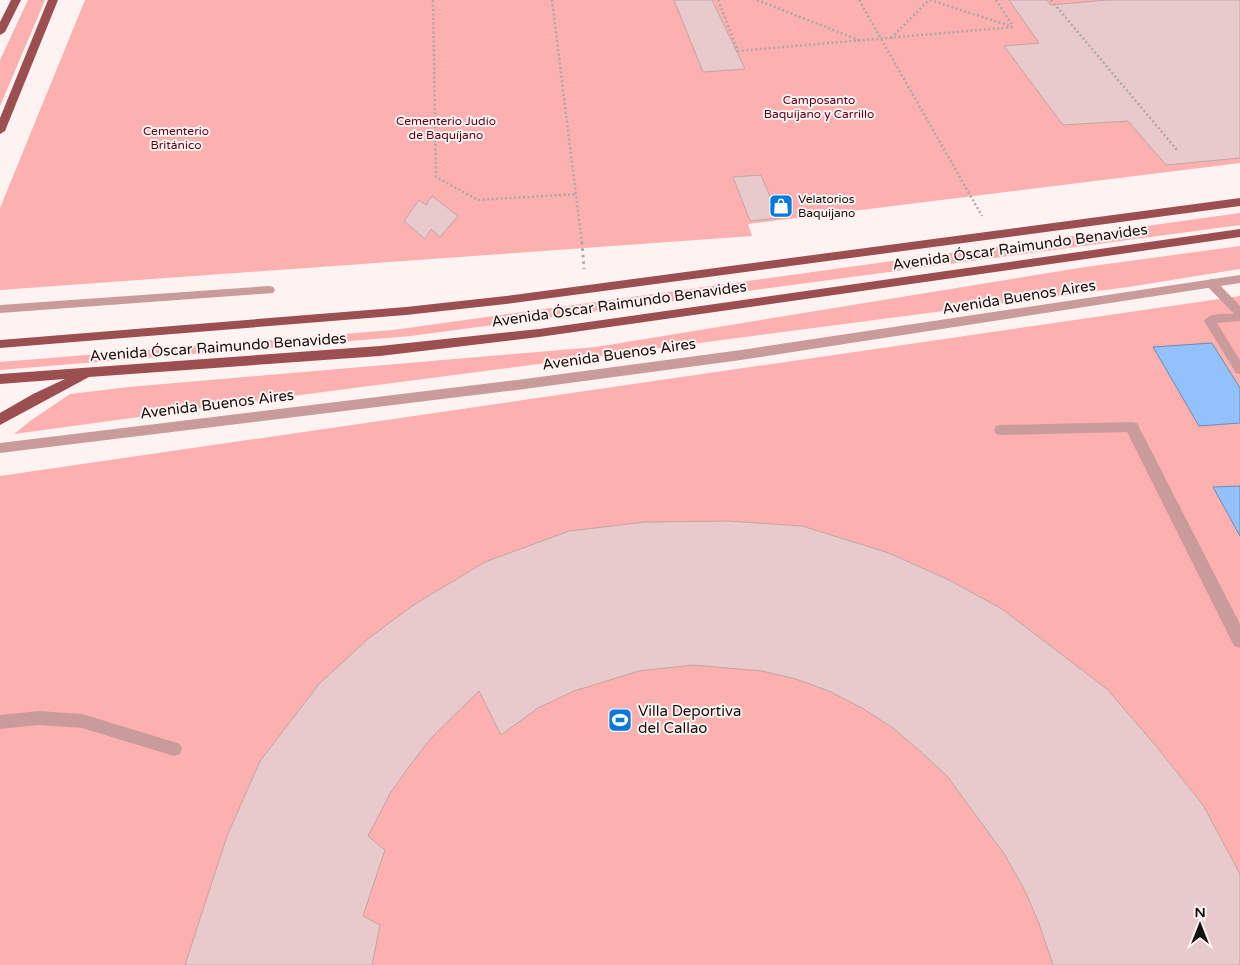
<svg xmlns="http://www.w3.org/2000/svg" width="1240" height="965" font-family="'Varela Round',sans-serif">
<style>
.green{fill:#fcb0af}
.water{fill:#92c1fb;stroke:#6d8cb4}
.building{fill:#e7cac9;stroke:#c2a6a5}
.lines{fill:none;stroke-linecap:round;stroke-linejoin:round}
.path-far1{stroke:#b2a7a7;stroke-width:2.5;stroke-dasharray:2 2.5;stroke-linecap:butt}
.path{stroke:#b2a7a7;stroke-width:3;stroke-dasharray:2.5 4;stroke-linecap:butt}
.service{fill:#c99c9b;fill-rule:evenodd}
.pedestrian{fill:#c99c9b;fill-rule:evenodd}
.tertiary{fill:#c99c9b;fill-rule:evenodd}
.primary{fill:#9c4f51;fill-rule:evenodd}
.labels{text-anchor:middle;stroke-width:4;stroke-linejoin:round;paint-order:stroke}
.far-park-label{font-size:12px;fill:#5c0112;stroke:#fff3f2}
.far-poi-label{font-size:12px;fill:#180f0f;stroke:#fff3f2;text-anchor:start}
.street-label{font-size:15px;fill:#180f0f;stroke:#fff3f2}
.poi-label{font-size:15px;fill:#180f0f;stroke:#fff3f2;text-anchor:start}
</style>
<rect width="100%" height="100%" fill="#fff3f2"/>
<path class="green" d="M28 0H45L0 106V60Z
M85 0H1240V163L748 224 752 236 0 290V208Z
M1240 213V225L411 336 0 370V362L393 330Z
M1240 246V269L1128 287 308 394 14 434 30 421 70 394 129 387 596 347 1085 267Z
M1240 296V965H0V476Z"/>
<path class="water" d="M1212 343 1240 388V423L1199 426 1153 347Z
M1240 486V536L1213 487Z"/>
<path class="building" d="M674 0H712L745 69 703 72Z
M1009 0H1047L1051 5 1107 0H1240V158L1166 165 1128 121 1063 125 1004 46 1039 43Z
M761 175 779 218 750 221 733 177Z
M432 196 458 216 440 237 431 229 425 239 404 221 419 200 426 205Z
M728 521 802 526 886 552 911 563 949 580 1002 609 1107 689 1156 746 1203 805 1240 874V965H1053L1038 921 1025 891 1005 855 947 776 920 751 893 728 862 708 829 691 796 679 762 671 693 665 639 671 574 691 538 708 501 735 479 691 432 737 411 764 391 792 368 836 385 850 363 916 380 925 372 965H185L227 836 260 761 319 684 369 638 412 606 485 562 569 531 646 522Z"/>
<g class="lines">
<path class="path-far1" d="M433 0 436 177 478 200 577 194
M552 0 582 244
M718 0 738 51 1013 27
M757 0 861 41
M859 0 982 216
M930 0 1010 26
M996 0 1013 26
M1051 0 1177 150
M891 38 929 0"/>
<path class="path" d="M582 242 584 269"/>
<path class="service" d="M1211 279 1215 280 1240 306V321L1217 323 1240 360V374L1236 373 1204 321C1210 312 1224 314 1234 314L1207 286 1205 283Z
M269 286 273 287 275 290 273 293 0 313V305Z
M39 711 82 714 174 742 180 744 182 749 180 754 174 756 82 728 39 725 0 729V715Z"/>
<path class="pedestrian" d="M1132 422 1137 423 1139 427 1240 624V648L1234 646 1127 432 1001 435 996 434 994 430 996 426 1001 425Z"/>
<path class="tertiary" d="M1240 275V283L741 360 517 390 0 453V443L517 380 741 350Z"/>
<path class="primary" d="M11 0H21L5 32 0 35V22Z
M48 0H58L5 131 0 134V118Z
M1240 198V206L506 304 406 315 0 348V340L406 307 506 296Z
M1240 229V237L539 337 380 356 89 377 0 425V413L33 394 65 379 0 384V374L380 346 539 329Z"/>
</g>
<defs>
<g id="shop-square" transform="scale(1.25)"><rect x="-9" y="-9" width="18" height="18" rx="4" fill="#0279df" stroke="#fff3f2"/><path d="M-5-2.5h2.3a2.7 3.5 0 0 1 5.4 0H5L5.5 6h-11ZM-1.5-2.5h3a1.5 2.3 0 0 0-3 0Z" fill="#fff"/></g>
<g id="stadium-square" transform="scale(1.25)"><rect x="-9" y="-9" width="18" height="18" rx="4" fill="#0279df" stroke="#fff3f2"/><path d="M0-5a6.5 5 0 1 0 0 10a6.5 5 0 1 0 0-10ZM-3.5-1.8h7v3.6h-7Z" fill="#fff"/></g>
</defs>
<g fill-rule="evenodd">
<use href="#shop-square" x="781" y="206"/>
<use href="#stadium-square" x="620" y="720"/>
</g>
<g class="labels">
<g class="far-park-label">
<text x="819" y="104">Camposanto<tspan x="819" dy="14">Baquíjano y Carrillo</tspan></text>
<text x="446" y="125">Cementerio Judío<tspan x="446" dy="14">de Baquíjano</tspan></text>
<text x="176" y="135">Cementerio<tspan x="176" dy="14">Británico</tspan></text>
</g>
<g class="far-poi-label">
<text x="798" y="203">Velatorios<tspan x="798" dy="14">Baquijano</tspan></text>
</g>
<g class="street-label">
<text transform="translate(1020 247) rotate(-8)" y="5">Avenida Óscar Raimundo Benavides</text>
<text transform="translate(1019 297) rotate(-9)" y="5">Avenida Buenos Aires</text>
<text transform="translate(619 304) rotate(-8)" y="5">Avenida Óscar Raimundo Benavides</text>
<text transform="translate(218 347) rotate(-4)" y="5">Avenida Óscar Raimundo Benavides</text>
<text transform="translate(619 354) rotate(-8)" y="5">Avenida Buenos Aires</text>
<text transform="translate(217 404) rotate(-7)" y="5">Avenida Buenos Aires</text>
</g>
<g class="poi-label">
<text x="638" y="716">Villa Deportiva<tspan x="638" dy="17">del Callao</tspan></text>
</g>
</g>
<g transform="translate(1200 925)" stroke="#fff3f2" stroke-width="4" paint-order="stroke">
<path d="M0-4L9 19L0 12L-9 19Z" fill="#180f0f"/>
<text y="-8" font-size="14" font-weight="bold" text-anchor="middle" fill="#180f0f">N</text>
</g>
</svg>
